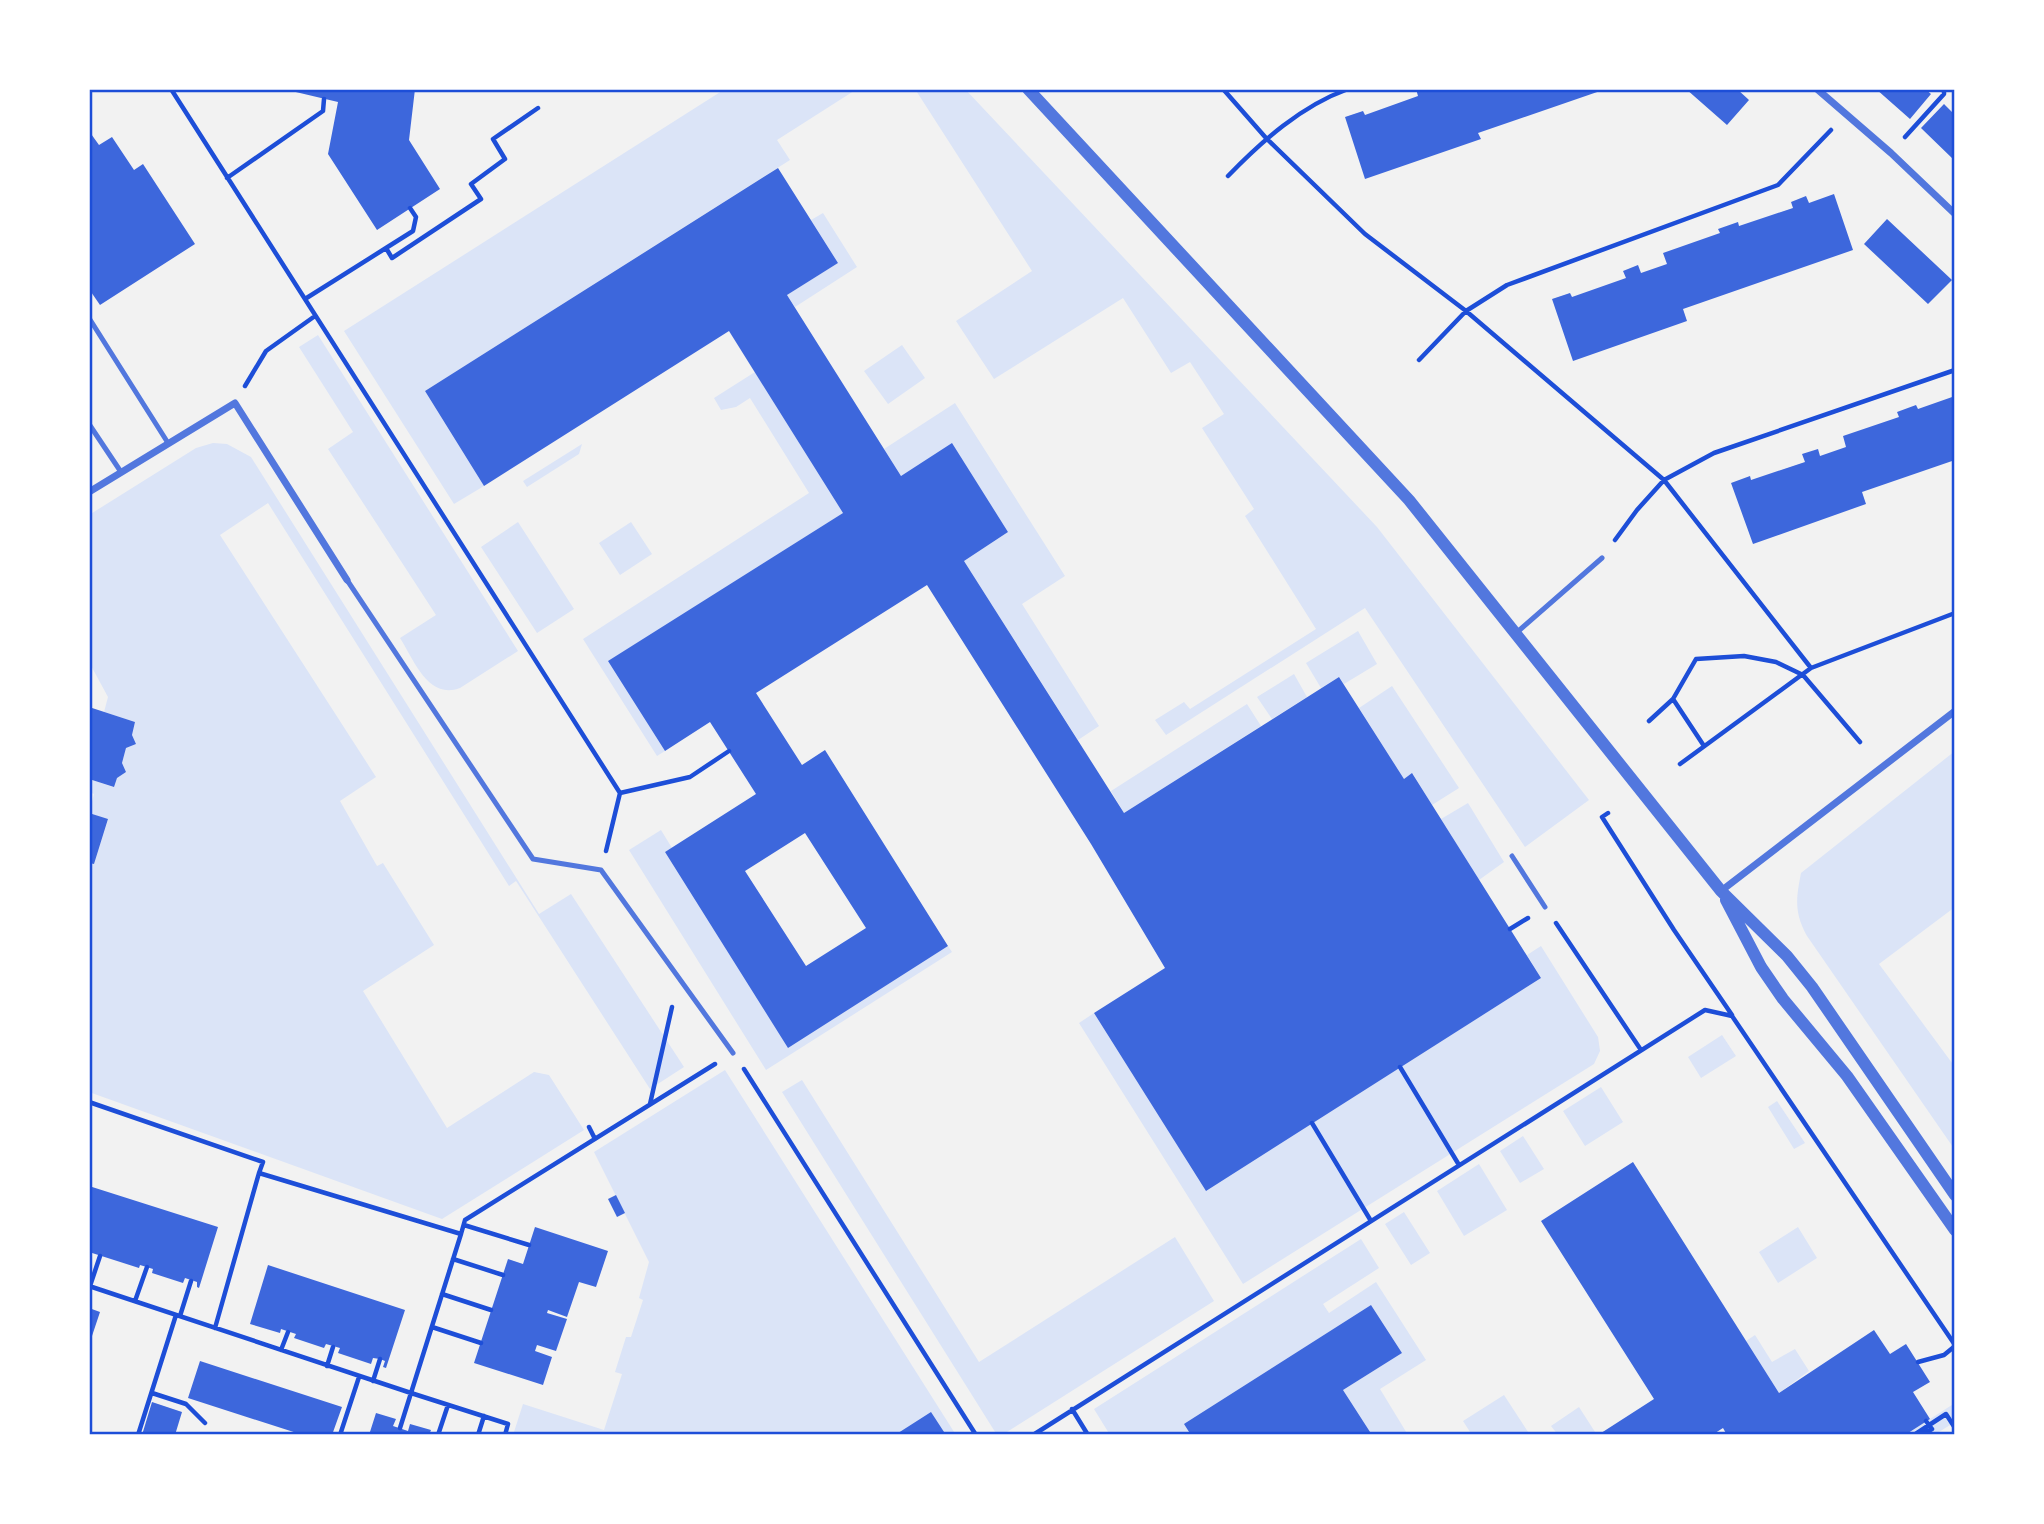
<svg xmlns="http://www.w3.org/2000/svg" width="2044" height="1524" font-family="'Titillium Web',sans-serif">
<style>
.green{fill:#dbe4f7}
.building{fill:#3d67dc;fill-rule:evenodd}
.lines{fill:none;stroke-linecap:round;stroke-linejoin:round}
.path{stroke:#1d4ed8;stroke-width:4.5}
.service{stroke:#5277de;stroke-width:5}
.minor{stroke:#5277de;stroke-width:7}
.tertiary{stroke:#5277de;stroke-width:12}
.neatline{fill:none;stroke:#1d4ed8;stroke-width:2.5}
</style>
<rect width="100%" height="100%" fill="#f2f2f2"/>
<path class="green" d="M725 89H857L777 140 790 160 425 391 484 486 454 504 344 331Z
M915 89H965L1377 527 1589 800 1525 847 1365 608 1166 735 1155 720 1184 702 1190 709 1316 629 1245 516 1254 509 1202 428 1224 414 1190 362 1171 373 1123 298 994 379 956 321 1032 271Z
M823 213 857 267 795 307 787 295 838 263 811 220Z
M318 335 518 651 460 688C428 700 414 660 400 638L436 615 328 449 353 432 299 347Z
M902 345 925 378 888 404 864 371Z
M755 372 843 513 609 661 665 751 657 756 583 639 809 493 750 398 736 407 721 410 714 398Z
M955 403 1065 576 1022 604 1099 726 1078 740 964 561 1008 532 952 444 901 476 884 449Z
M213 443 227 444 251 457 539 914 571 894 684 1067 650 1089 516 881 509 886 268 503 220 535 376 777 340 801 377 866 383 863 434 945 363 991 447 1128 534 1072 549 1075 584 1130 442 1219 89 1092V863L94 864 108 820 89 813 94 794 89 792V779L113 787 117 778 126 772 122 763 126 748 136 744 132 735 135 722 104 712 108 697 89 662V515L196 448Z
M582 444 579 454 527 487 523 481Z
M518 522 574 609 537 633 481 547Z
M631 522 652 554 620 575 599 543Z
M1358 631 1377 664 1344 684 1339 677 1321 688 1306 663Z
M1294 674 1307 697 1272 719 1257 697Z
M1392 686 1459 788 1432 805 1413 774 1404 779 1359 708Z
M1247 704 1261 726 1124 813 1111 791Z
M1955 751V907L1879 964 1955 1067V1150L1807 936C1794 912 1796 899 1801 873Z
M1468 803 1504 862 1479 880 1441 819Z
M661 830 672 848 665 852 788 1047 948 946 952 952 766 1070 629 850Z
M1541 946 1598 1037 1600 1051 1594 1064 1243 1284 1079 1023 1094 1013 1206 1190 1541 978 1527 955Z
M1722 1035 1736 1056 1701 1078 1688 1057Z
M725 1070 956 1435H513L523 1404 604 1430 622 1374 615 1372 626 1337H631L643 1300 639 1298 649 1262 594 1152Z
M802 1080 979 1362 1175 1237 1214 1301 1002 1435H997L782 1092Z
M1601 1087 1623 1122 1585 1146 1563 1111Z
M1777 1101 1805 1143 1794 1149 1768 1107Z
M1523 1136 1544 1169 1520 1183 1500 1151Z
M1479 1164 1507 1210 1464 1236 1437 1191Z
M1404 1212 1430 1253 1411 1265 1385 1224Z
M1798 1227 1817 1258 1778 1283 1759 1252Z
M1361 1239 1379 1268 1323 1304 1329 1313 1376 1282 1426 1360 1380 1389 1408 1435H1372L1343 1390 1402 1353 1371 1305 1187 1422 1191 1435H1110L1094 1409Z
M1755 1335 1772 1362 1795 1349 1809 1371 1779 1393 1746 1341Z
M1504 1395 1530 1435H1472L1463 1421Z
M1955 1403V1422L1934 1435H1905Z
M1579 1407 1597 1435H1558L1551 1426Z"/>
<path class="building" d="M283 89H415L409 140 440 189 377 230 328 154 338 102Z
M1416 89 1433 90H1603L1478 133 1481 139 1365 179 1345 117 1363 111 1365 115 1418 96Z
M1686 89H1737L1749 100 1727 125Z
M1876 89H1925L1931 94 1910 119Z
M1944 104 1955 115V161L1921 128Z
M89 131 99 145 112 137 134 170 143 164 195 244 100 305 89 289Z
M778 168 838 263 787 295 901 476 952 443 1008 532 964 561 1124 813 1339 677 1404 779 1412 773 1541 978 1206 1191 1094 1013 1165 968 1091 844 927 585 756 693 802 765 825 750 948 946 788 1048 665 852 756 794 710 722 665 751 608 661 843 513 729 331 484 486 425 391ZM805 833 866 928 806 966 745 871Z
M1834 194 1853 250 1683 309 1687 321 1573 361 1552 299 1570 293 1572 297 1626 278 1623 271 1638 265 1641 273 1667 264 1663 253 1720 233 1718 229 1738 222 1739 226 1793 208 1791 202 1806 196 1809 203Z
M1887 219 1952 280 1928 304 1864 244Z
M1955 396V460L1862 492 1866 504 1753 544 1731 483 1750 476 1751 480 1805 462 1802 454 1818 449 1820 456 1846 447 1843 436 1899 417 1897 412 1916 405 1918 409Z
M89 707 135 722 132 735 136 744 126 748 122 763 126 772 117 778 114 787 89 779Z
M89 813 108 819 94 864 89 863Z
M1633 1162 1779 1393 1874 1330 1890 1354 1906 1344 1930 1382 1913 1392 1930 1419 1905 1435H1727L1723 1428 1712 1435H1598L1654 1399 1541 1221Z
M89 1186 218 1227 199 1288 197 1287V1282L185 1278 183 1283 152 1273 153 1269 140 1265 139 1268 89 1252Z
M616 1195 625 1213 617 1217 608 1199Z
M535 1227 608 1251 596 1287 579 1282 567 1317 548 1310 547 1313 567 1319 556 1351 537 1345 535 1351 552 1357 543 1385 474 1363 508 1259 523 1264Z
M268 1265 405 1310 386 1368 383 1367 385 1361 380 1359 373 1358 371 1364 338 1353 340 1348 326 1344 324 1348 294 1338 296 1334 281 1329 280 1333 250 1324Z
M1371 1305 1402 1353 1343 1390 1372 1435H1191L1184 1424 1187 1422Z
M89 1308 100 1312 90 1342H89Z
M200 1361 342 1407 332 1435H303L188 1398Z
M152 1402 182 1412 175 1435H142Z
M931 1412 946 1435H895Z
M376 1413 396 1419 393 1426 408 1431 410 1424 431 1430 429 1435H369Z"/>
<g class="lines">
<path class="path" d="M171 89 620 793 606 851
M1223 89 1266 138 1365 234 1466 311 1664 480 1811 668
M89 91 92 89
M1905 137 1944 94V89
M1228 176C1262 141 1301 106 1348 89
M227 178 323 111 324 99
M386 248 413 231 416 217 410 208
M305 299 386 248 392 258 481 199 471 184 505 159 493 139 538 108
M1419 360 1466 311 1507 285 1778 185 1831 130
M245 386 266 351 315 316
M1615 540 1637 510 1664 480 1714 453 1955 370
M1673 699 1704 746
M1649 721 1673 699 1696 659 1744 656 1776 662 1803 675 1860 742
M1680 764 1811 668 1955 613
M620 793 690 777 729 751
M1608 813 1602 817 1674 930 1732 1015
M1556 923 1641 1050
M1510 929 1528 918
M1400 1067 1459 1165
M744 1069 976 1435
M89 1102 263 1162 259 1173 461 1234 411 1393 89 1286
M650 1104 672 1007
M1312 1123 1371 1221
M589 1127 595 1139
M464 1225 529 1245
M461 1234 465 1220 715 1064
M453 1259 503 1275
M90 1286 100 1256
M442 1294 491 1310
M135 1301 147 1267
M180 1316 191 1281
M432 1327 481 1343
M215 1328 259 1173
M281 1350 288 1332
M1918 1362 1944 1355 1955 1346
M327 1366 333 1347
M373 1381 380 1359
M152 1393 186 1404 205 1423
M1072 1409 1088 1435
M400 1428 411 1393 508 1424 505 1435
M138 1435 176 1315
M340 1435 359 1377
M438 1435 448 1405
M478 1435 484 1416
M1033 1435 1705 1010 1732 1016 1955 1345
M1914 1435 1946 1414 1955 1428
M1922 1435 1932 1429 1926 1421"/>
<path class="service" d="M89 318 168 443
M89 424 121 472
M347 580 533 859 601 870 733 1053
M1515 634 1602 558
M1512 856 1545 907"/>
<path class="minor" d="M1817 89 1891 153 1955 214
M89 492 235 403 347 580
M1721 891 1955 711"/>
<path class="tertiary" d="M1028 89 1409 500 1721 891 1787 956 1812 987 1955 1195
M1726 900 1761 967 1783 999 1847 1076 1955 1230"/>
</g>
<rect width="2044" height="1524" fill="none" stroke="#ffffff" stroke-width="182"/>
<rect x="91" y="91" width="1862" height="1342" class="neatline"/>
</svg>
